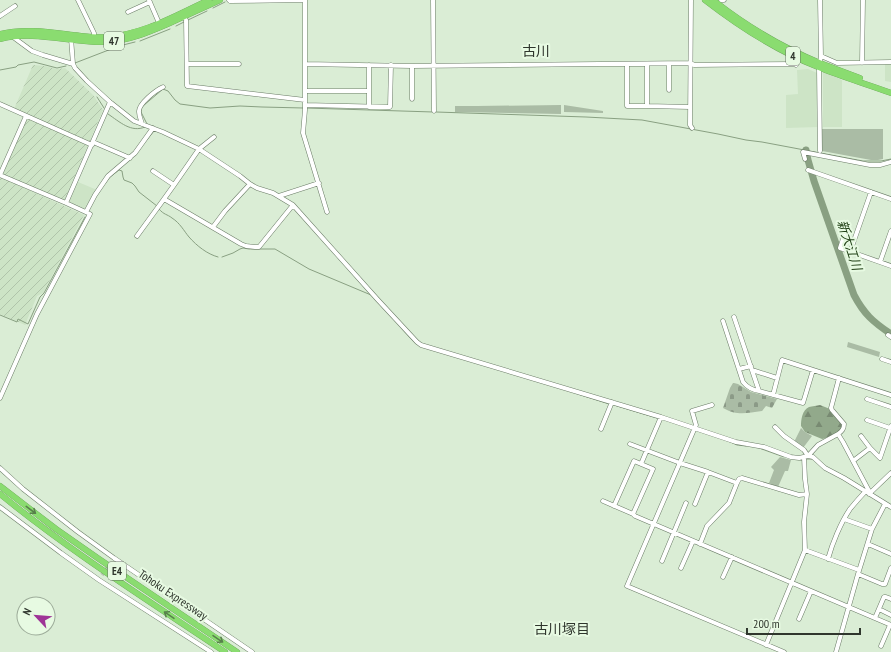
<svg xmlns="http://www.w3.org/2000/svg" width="891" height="652" font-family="'PT Sans Narrow','Noto Sans JP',sans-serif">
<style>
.built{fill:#cde4c6}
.industrial{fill:url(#industrial-furrows)}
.grass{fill:#aabca5}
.forest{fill:url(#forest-firs)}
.cemetery{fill:url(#cemetery-stones)}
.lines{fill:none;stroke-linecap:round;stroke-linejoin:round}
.stream{stroke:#89a082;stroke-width:1}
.river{stroke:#89a082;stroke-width:7}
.minor-tunnel{stroke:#b8c8b3;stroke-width:4;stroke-dasharray:4 2;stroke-linecap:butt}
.minor-casing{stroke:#6b7c67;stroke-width:5}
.highway-casing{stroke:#6aa259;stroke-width:6}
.minor{stroke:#fff;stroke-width:4}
.highway{stroke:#8adc70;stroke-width:5.5}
.oneway{stroke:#58814b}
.labels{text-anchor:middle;stroke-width:4;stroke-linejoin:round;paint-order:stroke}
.shield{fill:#e7fae2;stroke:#667163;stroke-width:1}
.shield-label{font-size:11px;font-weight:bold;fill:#2f362d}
.street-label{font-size:12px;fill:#2f362d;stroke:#e7fae2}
.water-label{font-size:13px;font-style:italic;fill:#214116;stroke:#e7fae2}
.quarter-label{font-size:14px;fill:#2f362d;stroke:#e7fae2}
</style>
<defs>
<pattern id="industrial-furrows" width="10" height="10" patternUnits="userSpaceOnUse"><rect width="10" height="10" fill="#cde4c6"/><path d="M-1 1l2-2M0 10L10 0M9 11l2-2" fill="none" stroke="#b0c4aa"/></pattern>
<pattern id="forest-firs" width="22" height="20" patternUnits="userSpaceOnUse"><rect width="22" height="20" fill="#92a98b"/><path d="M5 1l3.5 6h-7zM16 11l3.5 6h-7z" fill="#788a72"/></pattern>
<pattern id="cemetery-stones" width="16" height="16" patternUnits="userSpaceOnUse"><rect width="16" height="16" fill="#aabca5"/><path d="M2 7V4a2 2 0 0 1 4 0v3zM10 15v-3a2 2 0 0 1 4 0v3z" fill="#8b9a87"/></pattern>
</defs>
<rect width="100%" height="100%" fill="#daedd5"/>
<path class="built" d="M885 64H891V82L885 81Z
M808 69 817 73 819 127 786 128V95L798 94 797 70Z
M823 71 842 80V127H823Z
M78 182 97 190 84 209 69 203Z"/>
<path class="industrial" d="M33 65 45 66 57 69 65 68 94 96 103 110 64 201 2 174 27 115 14 109Z
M0 177 84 215 43 293 37 296 25 325 0 314Z"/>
<path class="grass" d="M561 105V114L455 112V106H477Z
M564 105 603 111V113L564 112Z
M822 129H883V159L878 160H871L822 151Z
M848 342 880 352 879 357 847 347Z
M801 428 805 432 812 436 803 448 794 442Z
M780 457 791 460 788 471H785L778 487 769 483 774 470 771 467Z"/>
<path class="forest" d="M820 405 830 409C833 415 839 419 843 425L841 430C837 433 825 439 822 439L805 432 801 426C801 420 802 410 809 407 812 406 817 406 820 405Z"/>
<path class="cemetery" d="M733 383H734L738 384 751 392 777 399 772 408 766 406 762 411C747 413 737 416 723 408L730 388Z"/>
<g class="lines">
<path class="stream" d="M213 8 225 2
M188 20 207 11
M176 26 184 22
M140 41 170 29
M75 63 119 46 135 42
M0 70 16 67 18 65 34 62 57 68 66 66
M97 97 104 108
M143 106 163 89 168 91 175 100 180 104 210 108 240 106 262 107 303 108
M306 108 433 112
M141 109V112L147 124
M436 112 586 117 642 120 718 134 746 140 762 142 863 161H881L891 159
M108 114C120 122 131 133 145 127
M146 141 154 131
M119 170 122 171 123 177 124 180 132 183 135 186 139 192 157 206
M104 185 110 177 119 170V169
M159 209C164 215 167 214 172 218 180 223 184 231 189 237 197 246 207 254 218 257
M222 257 233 253 240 249 243 248 249 249H275L309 269 371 295
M0 315 17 322 18 319 28 324 40 297 44 293 85 217
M402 329 416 344
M578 394 609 404
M614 405 657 418
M728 441 737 445 746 446
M759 448 784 457
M806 459H812"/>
<path class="river" d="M806 150 808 160 814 181 854 295C864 314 873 322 891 334"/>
<path class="minor-tunnel" d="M102 575 112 561"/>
<g class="minor-casing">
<path id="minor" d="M78 0 94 33V37
M149 0 159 23
M229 0 230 1 305 0
M305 0V110L303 133 327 212
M433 0 434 111
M691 0 690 125 692 128
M721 0H724
M820 0 821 56 819 68 820 151
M128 12 150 2
M0 16 15 6
M184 17 186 20 187 86 305 100
M13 37 32 51 43 55 73 64
M71 38 73 64 75 68 87 81 110 102 134 121 163 132 199 149 240 176 250 184 257 188 273 193 293 205 378 300 417 342 421 345 661 417 736 442 764 447 791 457 799 458 808 456 813 457 825 468 844 478 891 507
M821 56 837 63 891 62
M862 63 863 0
M187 64H239
M305 64 412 66 691 63 694 65 794 64 796 65 799 59
M627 64V106H647V64
M669 64V90
M369 65V107
M412 66V99
M305 91H369
M0 104 92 145
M305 105 390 107 391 65
M647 106 690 107
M142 124C141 120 139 116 139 112 138 104 156 90 163 87
M93 142 130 158
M805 159 803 152 870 165H880L891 162
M808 170 891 199
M153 171 174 185 164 199 241 244 246 246 255 247H259L293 205
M0 175 66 203 90 214 37 314 0 398
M0 175 26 116
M174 185 199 149 214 137
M279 196 319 183
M66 203 110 102
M86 212 95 195 108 176 135 153 153 128
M213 227 225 211 250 184
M846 230 840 248 891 266
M137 236 164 199
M850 252 871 192
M880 262 891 231
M734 317 759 391 803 403 813 370
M723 321 743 382C747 387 752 390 759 391
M888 335 891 337
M882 359 891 362
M739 369 751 366
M752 370 777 378
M839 378 831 408 832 410 844 424C844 429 842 431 838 434L843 442 869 491V494L891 473
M773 395 782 360 891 395
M867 399 891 407
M712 405 692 411 696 425 627 586 784 652
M867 420 890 428
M775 427 784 436 804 450 808 456 818 445 838 434
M601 429 612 402
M861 436 870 448 880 458 891 426
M630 444 680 463 708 472 737 483 739 479 742 478 799 495 807 494
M853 461 870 448
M641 464 661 417
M0 468 23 489 78 532 114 558 252 652
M603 501 633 514 635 516 891 625
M695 504 708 472
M614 506 634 461 653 469 633 514
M0 507 61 553 99 580 211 652
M844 519 872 529
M700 544 707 526 729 503 737 483
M868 544 891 554
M805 550 859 570
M828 559C832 544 841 522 850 509 855 503 860 497 865 492
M662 561 686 503
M681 568 693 541
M858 574 882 584H885L891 568
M723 577 732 557
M879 609 891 615
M875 618 884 597H886L891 599
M799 619 811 591
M766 645 805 550 804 522 807 494 805 479 804 457
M881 646 890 625
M836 652 858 574 872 529 885 504"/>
</g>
<g class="highway-casing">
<path id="highway" d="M705 0C740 27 777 51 818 67 842 77 867 84 891 93
M713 0C746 26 781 47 820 63 833 68 847 73 860 78
M0 34C24 28 49 32 73 35 84 36 95 38 106 37 143 35 176 15 209 0
M0 39C35 30 71 43 106 42 129 41 149 32 170 23 187 15 203 8 220 0
M0 486 56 529 99 559 237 652
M0 494C71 552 149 601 225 652"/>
</g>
<use href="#minor" class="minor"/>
<use href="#highway" class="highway"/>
</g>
<defs><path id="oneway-shaft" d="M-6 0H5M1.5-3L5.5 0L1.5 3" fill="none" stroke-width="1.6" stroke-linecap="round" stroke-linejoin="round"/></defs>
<g class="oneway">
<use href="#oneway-shaft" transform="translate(31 510) rotate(37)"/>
<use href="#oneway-shaft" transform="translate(169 615) rotate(-146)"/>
<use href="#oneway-shaft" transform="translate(218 639) rotate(34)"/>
</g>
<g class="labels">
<g class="shield">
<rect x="104" y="32" width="20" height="18" rx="3"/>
<rect x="786" y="47" width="14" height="18" rx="3"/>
<rect x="108" y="562" width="18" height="18" rx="3"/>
</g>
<g class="shield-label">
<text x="114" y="45">47</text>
<text x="793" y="60">4</text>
<text x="117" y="575">E4</text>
</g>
<g class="street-label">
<text transform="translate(173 595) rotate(34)" y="4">Tohoku Expressway</text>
</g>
<g class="water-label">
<text transform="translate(850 245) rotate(72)" y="5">新大江川</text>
</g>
<g class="quarter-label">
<text x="536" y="56">古川</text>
<text x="562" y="634">古川塚目</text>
</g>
</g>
<g transform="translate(36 616) rotate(296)"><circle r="19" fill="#e7fae2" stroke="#9dac9a"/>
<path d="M0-3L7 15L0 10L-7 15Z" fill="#9e3496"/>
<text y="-6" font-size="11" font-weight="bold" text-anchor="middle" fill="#2f362d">N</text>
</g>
<path d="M747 628v6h113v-6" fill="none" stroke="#2f362d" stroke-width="2"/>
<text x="753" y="628" font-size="12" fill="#2f362d" stroke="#e7fae2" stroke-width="3" paint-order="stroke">200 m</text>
</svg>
